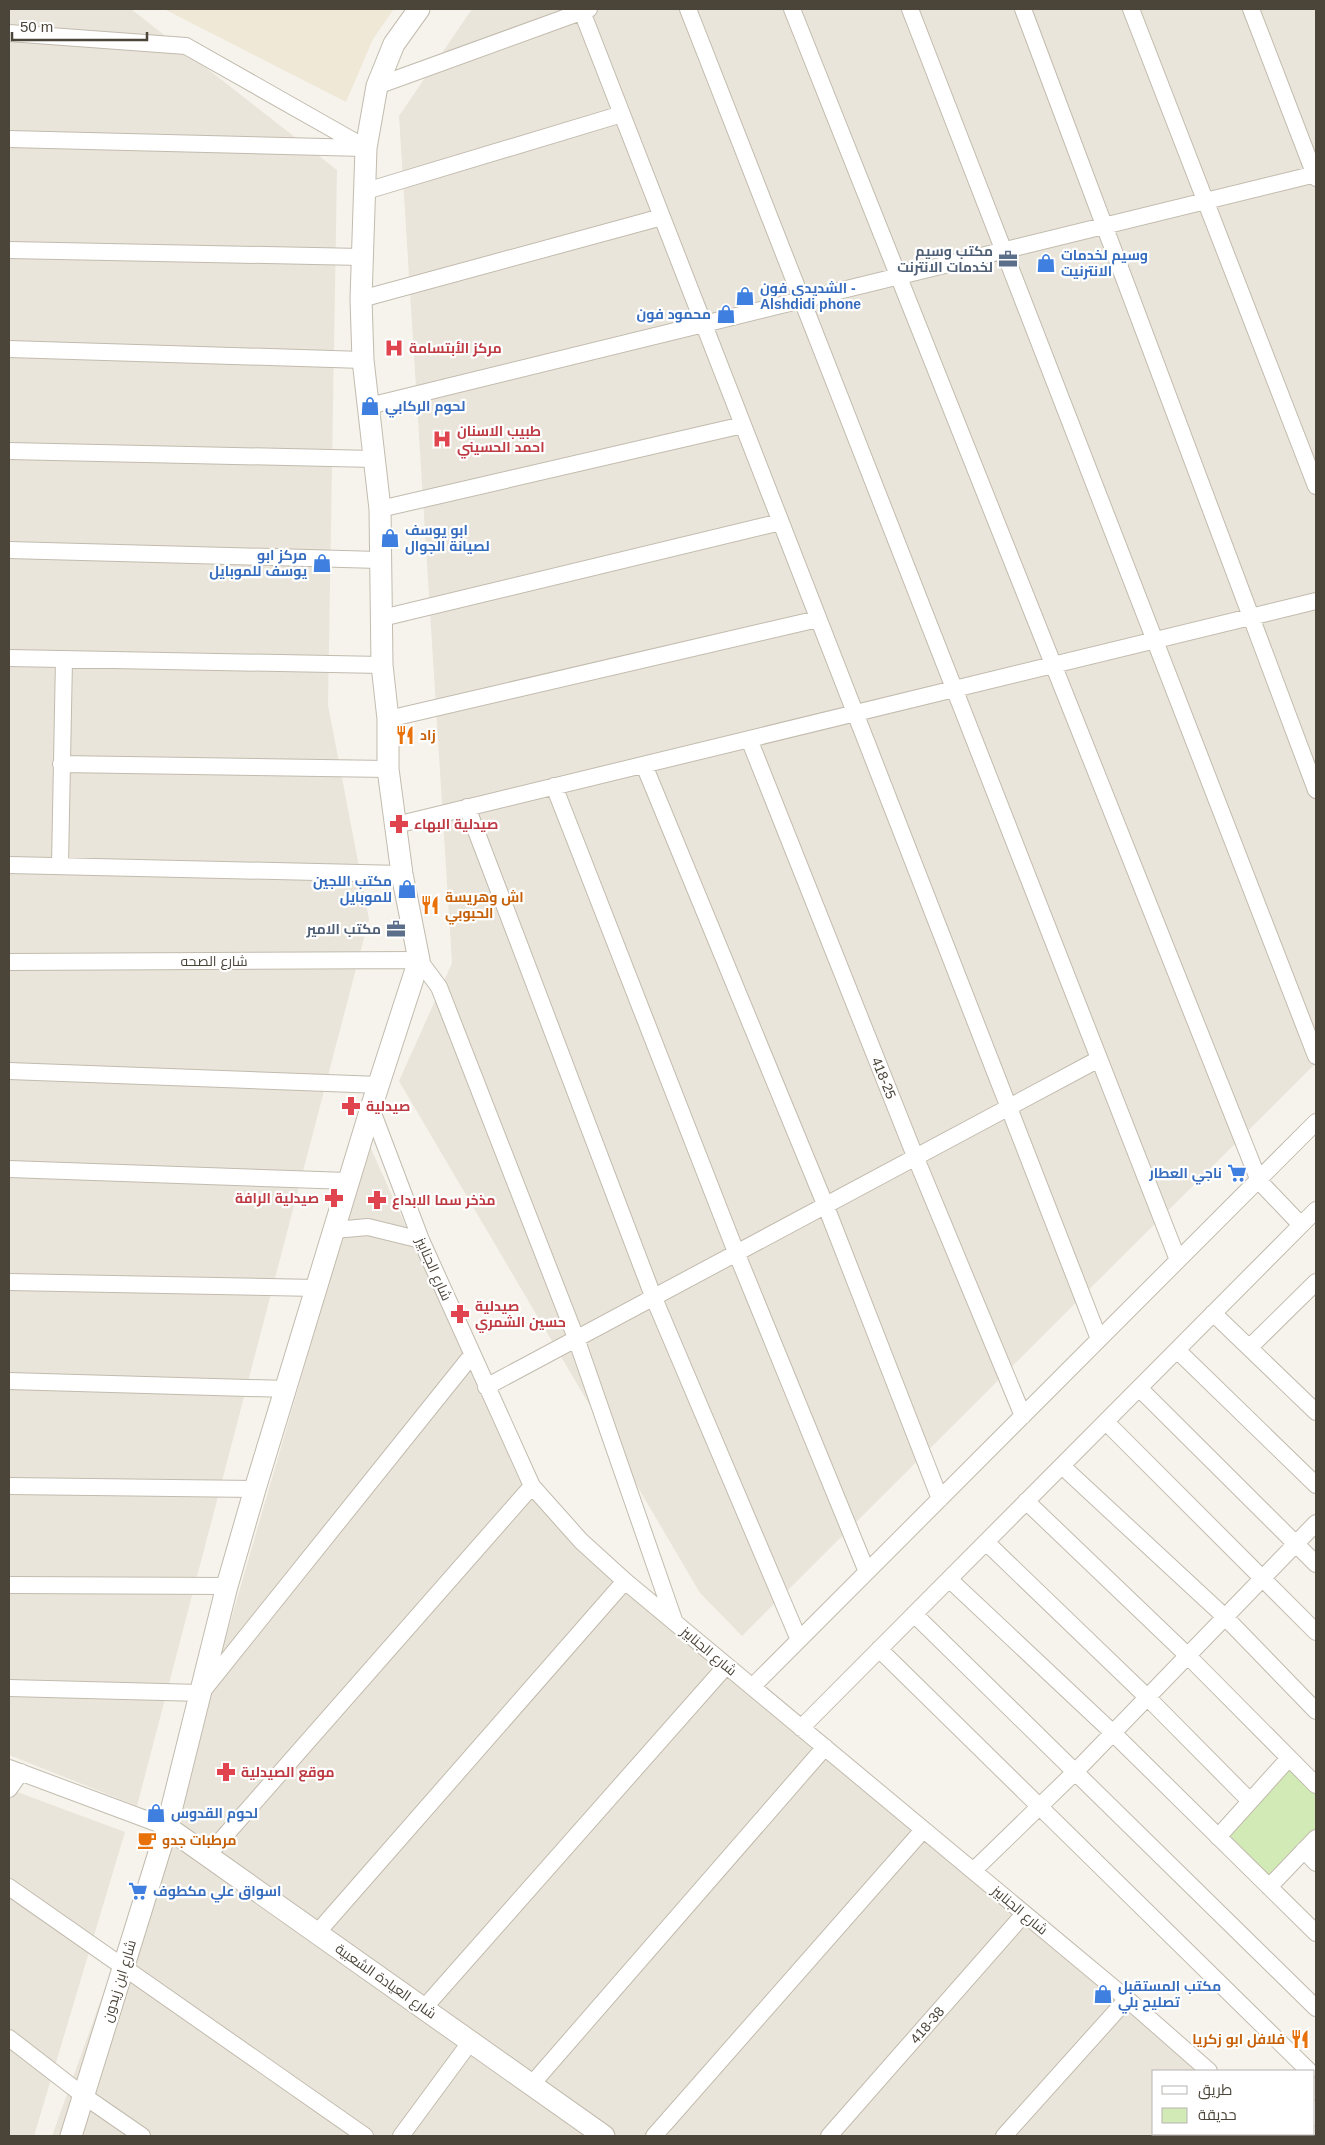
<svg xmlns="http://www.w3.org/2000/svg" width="1325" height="2145" font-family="Arial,Cairo,sans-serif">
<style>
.residential{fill:#eae5da}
.education{fill:#efe8d6}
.green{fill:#d2eab5}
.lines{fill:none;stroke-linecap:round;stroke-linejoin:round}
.minor-casing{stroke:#c2bbae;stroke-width:18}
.tertiary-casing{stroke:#c2bbae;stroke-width:23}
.minor{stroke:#fff;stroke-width:16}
.tertiary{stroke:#fff;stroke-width:21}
.labels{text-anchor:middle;stroke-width:4.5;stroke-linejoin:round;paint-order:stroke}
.service-label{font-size:14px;font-weight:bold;fill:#4e5e75;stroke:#fff;text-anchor:end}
.shop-label{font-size:14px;font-weight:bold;fill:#366cbe;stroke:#fff;text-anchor:start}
.health-label{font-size:14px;font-weight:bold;fill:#be3a42;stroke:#fff;text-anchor:start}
.food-label{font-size:14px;font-weight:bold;fill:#c56008;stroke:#fff;text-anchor:start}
.street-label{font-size:14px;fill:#4b4439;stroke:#fff}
</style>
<rect width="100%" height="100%" fill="#f6f3ec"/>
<path class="residential" d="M9 9H131L337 170 328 705 369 919 137 1806 9 1755Z
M472 9H1316V1063L742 1636 700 1593 399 1081 452 963 399 116Z
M369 1144 520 1482 1199 2071H1154V2134H1272L1275 2136H613L172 1823Z
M9 1789 125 1832 34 2136H9Z
M166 1818 604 2136H52Z"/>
<path class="education" d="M164 9H394L373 39 346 102Z"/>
<path class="green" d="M1290 1764 1316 1790V1832L1268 1881 1223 1837Z"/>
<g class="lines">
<g class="minor-casing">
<path id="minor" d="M581 9 1099 1339
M688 9 1178 1260
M792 9 1259 1181 1301 1225
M910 9 1316 1056
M1023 9 1316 790
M1131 9 1316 486
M1251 9 1316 178
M9 33 186 46 366 148
M377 86 589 9
M9 139 364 148
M366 191 622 114
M9 250 362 257
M361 299 662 217
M9 349 363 360
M369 406 1316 174
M9 451 374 459
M380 509 743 425
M9 550 379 560
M382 618 781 522
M9 658 382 665
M388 719 818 619
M749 739 915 1156 1023 1416
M61 764 388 769
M644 765 825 1204 940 1499
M554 786 736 1252 867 1572
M467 807 653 1296 799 1640
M396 825 1316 601
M9 865 402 874
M60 865 64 659
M9 962 419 960 439 987 576 1338 675 1623
M9 1071 380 1085
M371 1108 421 1240 532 1486 581 1541 625 1581 1127 1999 1209 2071
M9 1169 348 1181
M334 1230 368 1227 421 1240
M9 1282 317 1288
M1213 1313 1316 1412
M1250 1347 1316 1282
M1177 1350 1316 1485
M9 1381 286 1389
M486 1387 1099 1059
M1139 1388 1316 1564
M1106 1422 1316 1632
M1062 1466 1225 1617 1316 1711
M9 1486 255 1489
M1026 1501 1187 1655 1316 1785
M986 1542 1147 1697 1250 1801
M949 1579 1112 1732 1316 1933
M9 1585 227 1586
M914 1614 1316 2008
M879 1649 1309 2071
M752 1687 1316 1122
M9 1688 201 1693 472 1355
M801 1728 1316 1210
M9 1768 167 1827
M9 1789 21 1772
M1218 1837 1289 1758
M1304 1850 1316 1863
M208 1855 532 1486
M973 1871 1076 1771 1316 1523
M9 1887 365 2136
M1269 1887 1316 1838
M317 1933 625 1581
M424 2008 726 1666
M9 2038 84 2096 142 2136
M532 2084 825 1747
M1280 2134 1282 2136
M401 2136 471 2041
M654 2136 923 1830
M829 2136 1024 1914
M1004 2136 1127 1999
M1179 2136 1182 2134"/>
</g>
<g class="tertiary-casing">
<path id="tertiary" d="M167 1827 604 2136
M1314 2115 1316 2111
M71 2136 167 1827 227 1586 255 1489 371 1108 419 960 402 874 388 769V719L382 665 380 509 363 360 361 299 366 148 377 86 394 44 419 9
M1296 2136 1298 2134"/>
</g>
<use href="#minor" class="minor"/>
<use href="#tertiary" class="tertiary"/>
</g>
<defs>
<g id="office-bare" transform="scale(1.5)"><path d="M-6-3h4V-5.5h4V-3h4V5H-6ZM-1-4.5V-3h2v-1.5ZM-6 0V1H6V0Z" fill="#5c6f8a" stroke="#fff" stroke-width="2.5" paint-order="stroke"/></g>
<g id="shop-bare" transform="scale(1.5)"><path d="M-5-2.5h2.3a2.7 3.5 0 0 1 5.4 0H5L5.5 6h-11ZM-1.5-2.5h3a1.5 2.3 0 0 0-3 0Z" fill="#3f7fe0" stroke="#fff" stroke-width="2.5" paint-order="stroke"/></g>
<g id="hospital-bare" transform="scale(1.5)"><path d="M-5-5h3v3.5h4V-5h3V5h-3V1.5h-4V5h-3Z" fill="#e0444e" stroke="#fff" stroke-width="2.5" paint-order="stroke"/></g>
<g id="restaurant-bare" transform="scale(1.5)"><path d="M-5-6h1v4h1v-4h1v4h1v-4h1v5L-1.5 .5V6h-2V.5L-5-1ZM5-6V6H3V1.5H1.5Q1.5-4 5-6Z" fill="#e8710a" stroke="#fff" stroke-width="2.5" paint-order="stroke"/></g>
<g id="pharmacy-bare" transform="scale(1.5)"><path d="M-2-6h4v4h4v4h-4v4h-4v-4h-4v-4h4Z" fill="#e0444e" stroke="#fff" stroke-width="2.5" paint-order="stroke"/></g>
<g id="supermarket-bare" transform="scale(1.5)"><path d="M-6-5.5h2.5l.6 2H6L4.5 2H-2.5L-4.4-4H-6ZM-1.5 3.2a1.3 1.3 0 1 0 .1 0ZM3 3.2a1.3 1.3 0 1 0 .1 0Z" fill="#3f7fe0" stroke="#fff" stroke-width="2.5" paint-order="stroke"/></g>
<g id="cafe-bare" transform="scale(1.5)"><path d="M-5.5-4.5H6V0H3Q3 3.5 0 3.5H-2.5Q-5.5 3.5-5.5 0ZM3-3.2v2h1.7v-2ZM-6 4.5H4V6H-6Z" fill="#e8710a" stroke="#fff" stroke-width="2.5" paint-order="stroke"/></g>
</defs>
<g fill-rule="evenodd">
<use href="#office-bare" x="1008" y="259"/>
<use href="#shop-bare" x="1046" y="263"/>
<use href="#shop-bare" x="745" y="296"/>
<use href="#shop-bare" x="726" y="314"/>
<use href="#hospital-bare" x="394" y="348"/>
<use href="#shop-bare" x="370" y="406"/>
<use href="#hospital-bare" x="442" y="439"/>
<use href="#shop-bare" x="390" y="538"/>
<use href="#shop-bare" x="322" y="563"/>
<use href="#restaurant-bare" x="405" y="735"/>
<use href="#pharmacy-bare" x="399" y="824"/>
<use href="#shop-bare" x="407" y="889"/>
<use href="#restaurant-bare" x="430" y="905"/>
<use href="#office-bare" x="396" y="929"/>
<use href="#pharmacy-bare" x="351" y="1106"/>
<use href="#supermarket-bare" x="1237" y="1173"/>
<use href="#pharmacy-bare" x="334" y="1198"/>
<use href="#pharmacy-bare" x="377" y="1200"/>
<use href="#pharmacy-bare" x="460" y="1314"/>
<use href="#pharmacy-bare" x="226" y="1772"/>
<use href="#shop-bare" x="156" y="1813"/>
<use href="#cafe-bare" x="147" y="1840"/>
<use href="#supermarket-bare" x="138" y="1891"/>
<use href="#shop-bare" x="1103" y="1994"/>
<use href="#restaurant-bare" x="1300" y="2039"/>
</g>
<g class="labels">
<g class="service-label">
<text x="993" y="256">مكتب وسيم<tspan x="993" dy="16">لخدمات الانترنت</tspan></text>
<text x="381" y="934">مكتب الامير</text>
</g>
<g class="shop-label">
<text x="1061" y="260">وسيم لخدمات<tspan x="1061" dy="16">الانترنيت</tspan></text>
<text x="760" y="293">الشديدي فون -<tspan x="760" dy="16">Alshdidi phone</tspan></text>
<text x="711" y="319" text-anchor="end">محمود فون</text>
<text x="385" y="411">لحوم الركابي</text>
<text x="405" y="535">ابو يوسف<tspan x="405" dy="16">لصيانة الجوال</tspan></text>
<text x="307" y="560" text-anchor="end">مركز ابو<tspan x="307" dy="16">يوسف للموبايل</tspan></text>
<text x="392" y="886" text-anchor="end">مكتب اللجين<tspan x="392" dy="16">للموبايل</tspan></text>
<text x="1222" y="1178" text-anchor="end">ناجي العطار</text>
<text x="171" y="1818">لحوم القدوس</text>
<text x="153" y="1896">اسواق علي مكطوف</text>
<text x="1118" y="1991">مكتب المستقبل<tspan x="1118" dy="16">تصليح بلي</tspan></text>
</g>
<g class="health-label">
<text x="409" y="353">مركز الأبتسامة</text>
<text x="457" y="436">طبيب الاسنان<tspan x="457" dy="16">احمد الحسيني</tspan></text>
<text x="414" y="829">صيدلية البهاء</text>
<text x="366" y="1111">صيدلية</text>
<text x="319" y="1203" text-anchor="end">صيدلية الرافة</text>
<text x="392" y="1205">مذخر سما الابداع</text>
<text x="475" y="1311">صيدلية<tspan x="475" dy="16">حسين الشمري</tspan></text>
<text x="241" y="1777">موقع الصيدلية</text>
</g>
<g class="food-label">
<text x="420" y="740">زاد</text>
<text x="445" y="902">اش وهريسة<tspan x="445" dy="16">الحبوبي</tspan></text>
<text x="162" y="1845">مرطبات جدو</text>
<text x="1285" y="2044" text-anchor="end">فلافل ابو زكريا</text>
</g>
<g class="street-label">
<text x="214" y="966">شارع الصحه</text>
<text transform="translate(884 1078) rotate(68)" y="5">418-25</text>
<text transform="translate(434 1269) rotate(66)" y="5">شارع الجنابيز</text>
<text transform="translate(709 1651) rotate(40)" y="5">شارع الجنابيز</text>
<text transform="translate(1020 1910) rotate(40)" y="5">شارع الجنابيز</text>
<text transform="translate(119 1981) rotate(-73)" y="5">شارع ابن زيدون</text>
<text transform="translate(386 1981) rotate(35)" y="5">شارع العيادة الشعبية</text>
<text transform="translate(927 2025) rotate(-49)" y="5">418-38</text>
</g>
</g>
<rect width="1325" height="2145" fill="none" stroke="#4b4439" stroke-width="20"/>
<rect x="1152" y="2070" width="162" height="65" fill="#ffffff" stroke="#b7b4b0"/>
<rect x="1162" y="2086" width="25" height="8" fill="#ffffff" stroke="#b7b4b0"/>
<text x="1198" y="2095" font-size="15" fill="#4b4439">طريق</text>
<rect x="1162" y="2108" width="25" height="15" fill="#d2eab5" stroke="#b7b4b0"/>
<text x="1198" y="2120" font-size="15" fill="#4b4439">حديقة</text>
<path d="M12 32v8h135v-8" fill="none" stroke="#4b4439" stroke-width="2.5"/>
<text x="20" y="32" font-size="15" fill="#4b4439" stroke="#ffffff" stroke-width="4" paint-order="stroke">50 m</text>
</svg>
